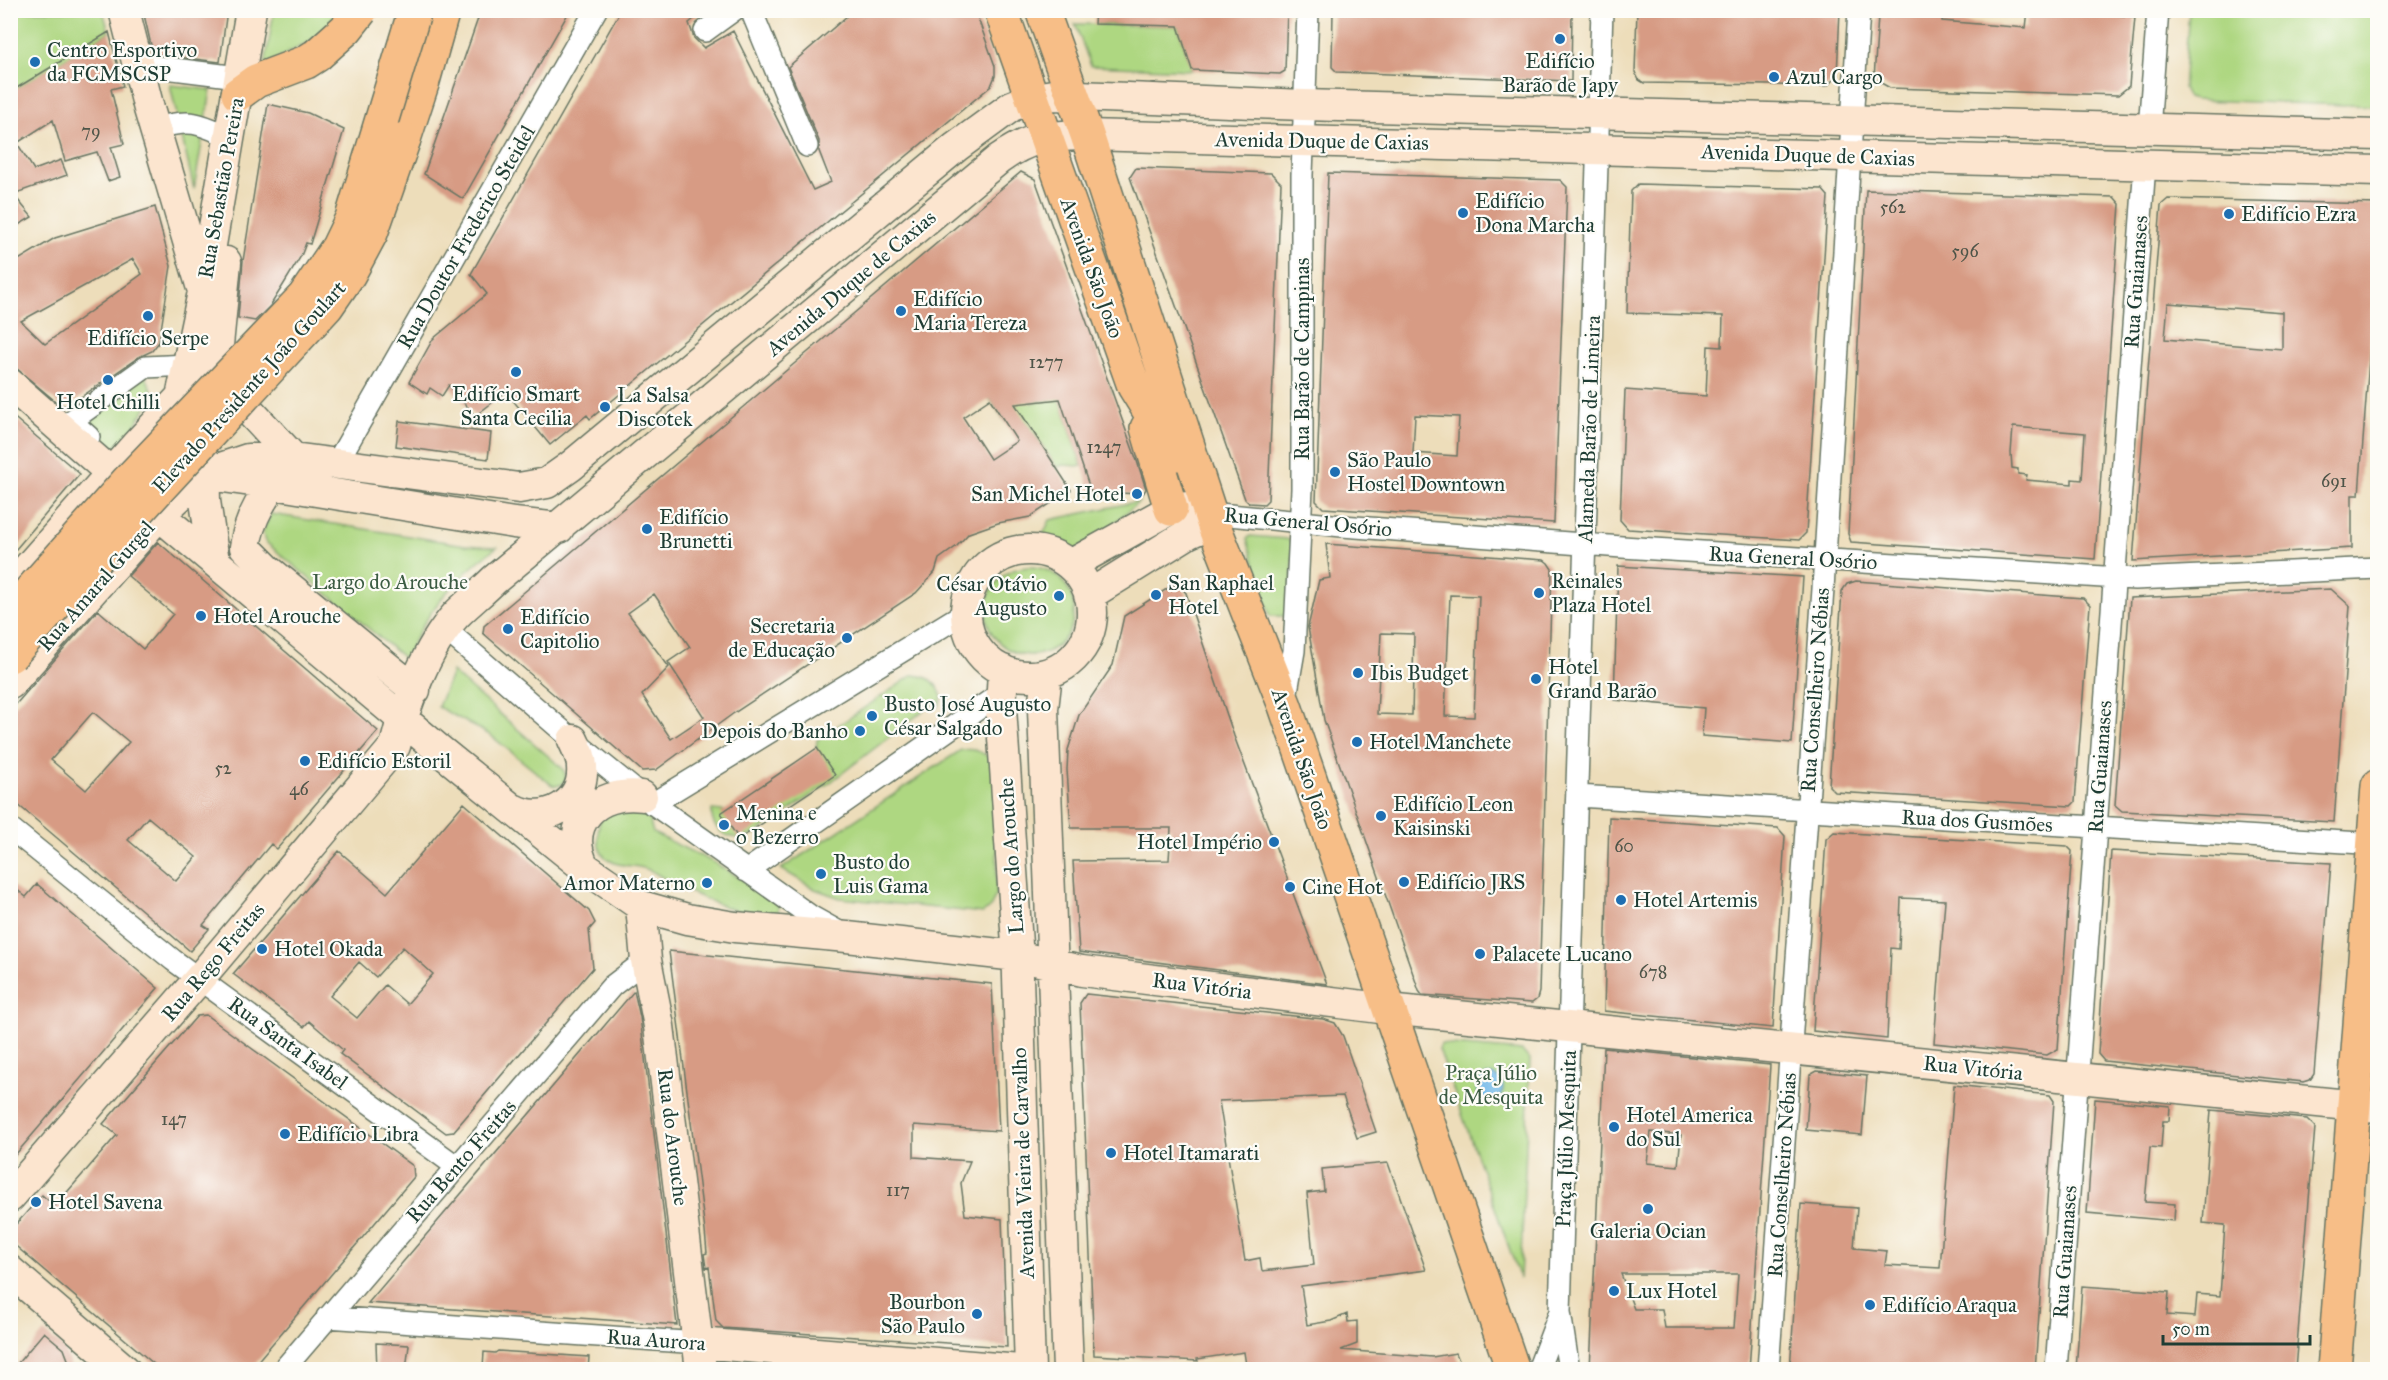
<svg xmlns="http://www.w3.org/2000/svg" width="2388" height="1380" font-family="'IM FELL Great Primer',serif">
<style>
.green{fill:#aed781;stroke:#668a5a;stroke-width:1.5}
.water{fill:#72b9e9;stroke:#487b8e;stroke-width:1.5}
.building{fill:#d79b84;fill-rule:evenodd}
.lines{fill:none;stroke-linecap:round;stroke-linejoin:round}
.street-casing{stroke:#677563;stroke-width:24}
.secondary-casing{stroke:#677563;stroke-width:33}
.primary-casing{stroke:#677563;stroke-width:36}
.highway-casing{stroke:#677563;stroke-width:36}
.street{stroke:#fff;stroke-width:21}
.secondary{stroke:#fce5cf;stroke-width:30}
.primary{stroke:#f7be87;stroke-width:33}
.highway{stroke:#f7be87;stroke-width:33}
.highway-bridge-casing{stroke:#677563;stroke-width:36;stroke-linecap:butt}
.highway-bridge{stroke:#f7be87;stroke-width:33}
.poi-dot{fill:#1f6fb2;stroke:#fdfcf7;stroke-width:2}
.labels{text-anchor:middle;stroke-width:4.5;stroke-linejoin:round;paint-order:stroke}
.number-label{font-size:18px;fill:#4d5448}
.poi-label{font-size:21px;fill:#1f3d34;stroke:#fdfcf7;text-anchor:start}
.street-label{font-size:21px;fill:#1f3d34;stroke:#fdfcf7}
.park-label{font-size:21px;fill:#3c5c43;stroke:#fdfcf7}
</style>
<rect width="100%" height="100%" fill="#fdfcf7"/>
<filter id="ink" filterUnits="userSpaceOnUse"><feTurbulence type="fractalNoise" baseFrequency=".0167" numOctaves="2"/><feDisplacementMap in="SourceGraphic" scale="12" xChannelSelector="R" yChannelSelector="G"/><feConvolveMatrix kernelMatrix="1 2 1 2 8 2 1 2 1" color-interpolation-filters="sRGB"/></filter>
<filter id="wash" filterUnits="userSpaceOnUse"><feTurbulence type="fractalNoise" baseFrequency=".008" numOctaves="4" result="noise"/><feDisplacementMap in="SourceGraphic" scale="24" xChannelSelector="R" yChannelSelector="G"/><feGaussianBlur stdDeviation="1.35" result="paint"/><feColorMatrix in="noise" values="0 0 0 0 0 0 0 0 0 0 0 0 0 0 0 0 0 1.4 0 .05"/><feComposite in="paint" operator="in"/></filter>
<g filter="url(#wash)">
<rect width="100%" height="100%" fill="#edddba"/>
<path class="green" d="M11 11H103L109 32 11 92Z
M274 11H346L311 41 265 65Z
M2189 11H2377V106L2195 100 2188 98 2183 88Z
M1075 24 1178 26 1192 70 1091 66Z
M170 85 211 90 194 189Z
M961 355 1024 395 1031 403 1049 400 1108 381 1113 393 1060 399 1082 466 1062 465 1057 468 1026 421 1005 422Z
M145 375 152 390 147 406 116 455 83 427Z
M1140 501 1073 558 1056 549 1038 545 1050 520Z
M271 514 465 545 497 547C453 579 427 611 405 659L267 543 262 532Z
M1250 536 1287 539 1293 543 1292 616H1270L1247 539Z
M986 611a44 44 0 1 1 88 0a44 44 0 1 1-88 0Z
M452 672 563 769 566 777C564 784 559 787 552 785L490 735 438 707Z
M913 675C929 676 937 682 942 697L939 706 936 701 832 781 753 835C734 843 710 833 712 810L734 812 816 751 817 740Z
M961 750C979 747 990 756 1000 770L996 894 991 906 983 913 840 898 815 889 781 869Z
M641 805 648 814 653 833 715 863 779 902 777 921C741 914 709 902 677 886 667 881 658 874 649 870 635 863 618 869 605 857 595 847 597 827 602 815Z
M1441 1044 1522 1051 1530 1060 1520 1279 1439 1049Z"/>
<path class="water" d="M1477 1088a13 13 0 1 1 26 0a13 13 0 1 1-26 0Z"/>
<g id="blocks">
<path class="building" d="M143 10H227L220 62 153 54Z
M481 10H570L463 199 424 174Z
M621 10H705L689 23 694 38 704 48 733 31 813 190 831 182 819 151V141L788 67 854 10H975L995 66V76L991 86 590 419 587 415 550 445 506 392 475 416 449 385 442 396 430 388 427 394 409 382 433 339 487 294 471 274Z
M1095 10H1287L1285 71 1280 74 1192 70 1178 26 1094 24Z
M1333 10H1572L1571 81 1337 72 1332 67Z
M1637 10H1840L1837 76 1827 86 1644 83 1639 80 1635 72Z
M1888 10H1938V16H1942V21L2026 28 2028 10H2067L2135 17 2129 86 2118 95 1890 88 1874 79 1878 16 1888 17Z
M109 32 123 86 111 89 124 144 111 147 120 177 108 181 97 152 65 161 53 120 17 143 34 170 61 160 67 175 13 194 32 217 10 230V92Z
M268 104 308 113 344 130 310 244 306 243 301 256 282 287 270 306 255 321 238 318 243 261Z
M1136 168 1271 173 1281 183 1268 500 1264 504 1249 503 1245 499 1130 177Z
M1021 172 1035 179 1137 461 1146 489 1143 494 1091 492 1060 399 1015 404 1071 490 1030 517 998 523 969 533 957 546 939 559 935 572 916 593 734 713 656 770 642 771 483 633 484 626ZM990 399 1017 441 990 459 963 417ZM654 594 690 647 668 662 704 717 671 739 642 695 669 667 628 613Z
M1328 173 1560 180 1567 187 1554 523 1323 508 1316 501ZM1415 415 1459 417 1457 456 1413 453Z
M1638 184 1822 189 1828 196 1806 533 1799 540 1628 529 1620 520 1625 390 1706 396 1708 346 1722 347 1723 316 1627 313 1631 191Z
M1866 190 2114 197 2120 204 2095 559 1851 542 1848 534ZM2013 427 2085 433 2082 480 2072 479V484L2026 480 2027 475 2018 474V469L2012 468 2011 453Z
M2168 199 2378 204V237L2359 495H2352V548L2133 561 2161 205ZM2168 303 2282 312V349L2165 339Z
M155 207 171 266 159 342 152 351 139 357 68 406 60 405 10 363V265L55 238ZM133 259 142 274 45 344 21 321Z
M10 414 80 474 10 556Z
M399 421 491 433 488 459 396 446Z
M158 542 378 731 277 849 271 844 203 925 209 929 190 951 10 798V711L98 610 143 649 173 614 128 576ZM93 712 129 742 86 790 51 760ZM148 817 196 857 176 881 128 840Z
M1326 544 1544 560 1548 563 1552 569 1539 992 1537 999 1532 1003 1422 995 1419 991 1324 720 1308 627 1319 580 1330 578ZM1450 595 1479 596 1474 717 1445 716ZM1381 633 1414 634 1412 715 1377 714Z
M1618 566 1803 577 1792 743 1702 736 1704 708 1614 700Z
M1856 581 2083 598 2090 605 2075 802 2071 806 1835 792 1829 786 1842 591 1847 584Z
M1173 585 1180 586 1186 593 1234 736 1327 984 1079 952 1073 861 1169 860 1171 828H1071L1067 770 1068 750 1079 715 1113 665 1124 616Z
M2331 589 2350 606 2334 822 2122 811 2115 805 2130 598Z
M817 748 835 775 739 839 721 813Z
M464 803 589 911 595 923 589 930 593 968 453 1132 446 1133 340 1054 343 1050 309 1021 304 1027 233 974 339 851 387 893ZM403 947 433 974 407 1004 385 985 357 1018 330 996 359 962 376 977Z
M1609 817 1778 828 1785 836 1773 1028 1604 1011Z
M1834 832 2067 846 2072 851 2058 1049 2047 1055 1934 1043 1945 900 1901 898 1899 949 1891 948 1887 1039 1813 1031 1826 839Z
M2111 851 2331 863 2314 1074 2310 1080 2304 1082 2104 1061 2098 1054Z
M10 884 26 897 37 884 158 988 10 1161Z
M669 951 992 984 999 1131 914 1125V1157L970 1161 961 1183 965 1215 1002 1219 1007 1347 723 1328 716 1321 709 1267 706 1268 704 1254 707 1253 705 1231Z
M634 991 640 1017 677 1325 368 1303Z
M1086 994 1323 1019 1335 1023 1343 1036 1376 1132 1357 1138 1343 1096 1219 1101 1245 1261 1260 1258 1262 1271 1314 1265 1307 1193 1324 1191 1322 1169 1388 1163 1426 1270 1301 1286 1307 1325 1331 1321 1347 1314 1348 1322 1357 1321V1344L1341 1350 1432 1357 1456 1353 1463 1370H1306L1246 1365 1244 1352 1197 1359 1198 1361 1094 1355 1080 1003Z
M206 1015 413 1166 414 1177 250 1370H161L11 1242 10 1231 42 1195 55 1206 117 1135 103 1124 197 1016Z
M1604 1048 1770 1065 1749 1370H1590ZM1651 1132 1681 1135 1678 1166 1647 1163ZM1621 1274H1738L1734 1328H1665L1662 1309H1634Z
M1817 1071 1867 1076 1862 1135 1806 1130 1810 1075Z
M1954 1085 2050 1095 2054 1101 2035 1370H1790L1801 1204 1857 1208 1854 1248 1887 1251 1885 1265 1940 1268Z
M2095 1099 2170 1106 2169 1121H2163L2161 1148 2150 1147 2145 1202 2175 1204 2174 1221 2087 1213Z
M2211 1110 2307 1119 2315 1127 2295 1370H2076L2082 1286 2169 1292 2167 1315 2195 1317 2197 1294 2220 1296 2225 1225 2203 1223Z
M44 1332 64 1349 72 1370H12Z
M376 1343 409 1345 406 1370H377Z
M498 1351 589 1357 588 1370 483 1368 484 1352 495 1353Z"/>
</g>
</g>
<g filter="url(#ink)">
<use href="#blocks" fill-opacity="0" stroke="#677563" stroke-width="1.5"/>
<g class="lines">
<g class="street-casing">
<path id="street" d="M751 10 807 146
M705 31 734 10
M149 66 230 76
M165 126C190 120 198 123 221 133
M2149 129 2158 10
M89 437 71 421 146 367 188 365
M336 464 596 10
M1209 513 1342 526 1622 547 2135 579 2378 568
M445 629 573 740 642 796 812 917 839 932
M1285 703 1294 651 1302 489V175L1308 10
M1577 796 2378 844
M652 804 966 612
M10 828 173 960 456 1166
M746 871 1001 693
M327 1317 699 1343
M283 1370 612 986 646 960
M1538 1370 1560 1312
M1569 1370 1560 1312 1602 10
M1768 1370 1823 589 1859 10
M2056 1370 2145 164"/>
</g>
<g class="secondary-casing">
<path id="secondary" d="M124 10 149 109 201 285
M225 381 231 391 293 458
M10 384 159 515 438 749 584 867 641 906 687 919 735 927 847 937 1017 956 1082 971 1388 1009 2378 1108
M209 405 216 366 226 262
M204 459 205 501 214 561
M283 470C265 494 249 517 245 547L267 569 415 690
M209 475 273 484 514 523 559 528
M966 613a63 63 0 1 1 126 0a63 63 0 1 1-126 0Z
M1070 565 1171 509 1189 507 1209 513
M10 588 137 444 181 397 203 292 251 10
M1089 595 1189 533 1203 527 1214 526
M1003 670 1001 708 1017 944 1030 1370
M1047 674 1043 709 1068 1370
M10 684 159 515 196 481 212 471 248 459 293 458 519 488 547 483 571 466 956 147 1012 106 1032 98 1053 95 1304 105 2378 135
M513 809C544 826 585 804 582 767 582 757 577 749 573 740
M584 867C562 823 597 790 642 796
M641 906 646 960 659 1026 701 1370
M10 1197 199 979 395 746C405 704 427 647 456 615 468 603 482 592 494 580L999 159C1031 136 1050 136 1087 135L2378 171
M10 1271 125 1370
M699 1343 1020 1370"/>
</g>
<g class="primary-casing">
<path id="primary" d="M1001 10 1134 386 1176 454
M1042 10 1087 135 1214 526 1285 706 1513 1370
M1147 428 1171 509
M2334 1370 2378 786"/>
</g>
<g class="highway-casing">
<path id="highway" d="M238 94 256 81 306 62 317 55
M404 139 423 81 443 10"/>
</g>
<use href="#street" class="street"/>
<use href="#secondary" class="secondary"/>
<use href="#primary" class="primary"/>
<use href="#highway" class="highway"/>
<g class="highway-bridge-casing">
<path id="highway-bridge" d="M317 55 346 29 361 10
M10 614 127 482 304 297 338 247 352 218 415 10
M10 656 139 510 327 306 349 274 371 233 404 139"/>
</g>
<use href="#highway-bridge" class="highway-bridge"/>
</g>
</g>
<g class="poi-dot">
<circle cx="1560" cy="39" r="6"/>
<circle cx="35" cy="62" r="6"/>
<circle cx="1774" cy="77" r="6"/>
<circle cx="1463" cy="213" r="6"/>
<circle cx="2229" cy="214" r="6"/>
<circle cx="901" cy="311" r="6"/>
<circle cx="148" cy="316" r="6"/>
<circle cx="516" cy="372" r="6"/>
<circle cx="108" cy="380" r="6"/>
<circle cx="605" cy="407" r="6"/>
<circle cx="1335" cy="472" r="6"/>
<circle cx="1137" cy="494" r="6"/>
<circle cx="647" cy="529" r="6"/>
<circle cx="1539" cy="593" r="6"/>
<circle cx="1156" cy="595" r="6"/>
<circle cx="1059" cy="596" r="6"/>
<circle cx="201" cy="616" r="6"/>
<circle cx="508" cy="629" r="6"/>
<circle cx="847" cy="638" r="6"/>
<circle cx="1358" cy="673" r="6"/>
<circle cx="1536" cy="679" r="6"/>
<circle cx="872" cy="716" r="6"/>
<circle cx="860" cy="731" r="6"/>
<circle cx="1357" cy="742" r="6"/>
<circle cx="305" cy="761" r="6"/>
<circle cx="1381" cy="816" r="6"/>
<circle cx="724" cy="825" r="6"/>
<circle cx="1274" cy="842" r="6"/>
<circle cx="821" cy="874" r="6"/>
<circle cx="1404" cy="882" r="6"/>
<circle cx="707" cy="883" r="6"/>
<circle cx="1290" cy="887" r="6"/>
<circle cx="1621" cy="900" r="6"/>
<circle cx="262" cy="949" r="6"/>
<circle cx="1480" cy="954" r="6"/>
<circle cx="1614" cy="1127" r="6"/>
<circle cx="285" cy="1134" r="6"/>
<circle cx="1111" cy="1153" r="6"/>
<circle cx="36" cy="1202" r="6"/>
<circle cx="1648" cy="1209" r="6"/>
<circle cx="1614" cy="1291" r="6"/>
<circle cx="1870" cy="1305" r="6"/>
<circle cx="977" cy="1314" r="6"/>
</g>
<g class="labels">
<g class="number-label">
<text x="91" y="137">79</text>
<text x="1893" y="213">562</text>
<text x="1965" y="257">596</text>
<text x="1046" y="368">1277</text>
<text x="1104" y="453">1247</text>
<text x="2334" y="487">691</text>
<text x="223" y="774">52</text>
<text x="299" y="795">46</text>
<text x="1624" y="852">60</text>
<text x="1653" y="978">678</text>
<text x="174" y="1125">147</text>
<text x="898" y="1196">117</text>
</g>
<g class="poi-label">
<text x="47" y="57">Centro Esportivo<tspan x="47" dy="24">da FCMSCSP</tspan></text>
<text x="1560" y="68" text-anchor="middle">Edifício<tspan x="1560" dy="24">Barão de Japy</tspan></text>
<text x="1786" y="84">Azul Cargo</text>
<text x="1475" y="208">Edifício<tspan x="1475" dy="24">Dona Marcha</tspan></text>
<text x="2241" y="221">Edifício Ezra</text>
<text x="913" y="306">Edifício<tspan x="913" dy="24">Maria Tereza</tspan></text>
<text x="148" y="345" text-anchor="middle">Edifício Serpe</text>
<text x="516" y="401" text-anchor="middle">Edifício Smart<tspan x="516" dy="24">Santa Cecilia</tspan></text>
<text x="617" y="402">La Salsa<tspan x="617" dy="24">Discotek</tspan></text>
<text x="108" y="409" text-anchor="middle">Hotel Chilli</text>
<text x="1347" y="467">São Paulo<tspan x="1347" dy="24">Hostel Downtown</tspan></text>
<text x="1125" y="501" text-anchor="end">San Michel Hotel</text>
<text x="659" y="524">Edifício<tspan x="659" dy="24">Brunetti</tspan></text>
<text x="1551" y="588">Reinales<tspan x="1551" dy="24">Plaza Hotel</tspan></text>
<text x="1168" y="590">San Raphael<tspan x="1168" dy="24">Hotel</tspan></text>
<text x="1047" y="591" text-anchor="end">César Otávio<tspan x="1047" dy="24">Augusto</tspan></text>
<text x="213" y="623">Hotel Arouche</text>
<text x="520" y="624">Edifício<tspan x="520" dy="24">Capitolio</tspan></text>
<text x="835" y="633" text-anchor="end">Secretaria<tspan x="835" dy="24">de Educação</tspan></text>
<text x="1548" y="674">Hotel<tspan x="1548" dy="24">Grand Barão</tspan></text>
<text x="1370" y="680">Ibis Budget</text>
<text x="884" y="711">Busto José Augusto<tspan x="884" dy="24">César Salgado</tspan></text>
<text x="848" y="738" text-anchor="end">Depois do Banho</text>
<text x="1369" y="749">Hotel Manchete</text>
<text x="317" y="768">Edifício Estoril</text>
<text x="1393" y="811">Edifício Leon<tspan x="1393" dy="24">Kaisinski</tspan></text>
<text x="736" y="820">Menina e<tspan x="736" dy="24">o Bezerro</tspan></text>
<text x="1262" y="849" text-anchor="end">Hotel Império</text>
<text x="833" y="869">Busto do<tspan x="833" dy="24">Luis Gama</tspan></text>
<text x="1416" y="889">Edifício JRS</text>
<text x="695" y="890" text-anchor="end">Amor Materno</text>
<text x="1302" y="894">Cine Hot</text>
<text x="1633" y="907">Hotel Artemis</text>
<text x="274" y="956">Hotel Okada</text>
<text x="1492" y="961">Palacete Lucano</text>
<text x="1626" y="1122">Hotel America<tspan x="1626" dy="24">do Sul</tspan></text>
<text x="297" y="1141">Edifício Libra</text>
<text x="1123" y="1160">Hotel Itamarati</text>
<text x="48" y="1209">Hotel Savena</text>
<text x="1648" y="1238" text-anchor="middle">Galeria Ocian</text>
<text x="1626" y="1298">Lux Hotel</text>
<text x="965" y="1309" text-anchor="end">Bourbon<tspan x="965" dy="24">São Paulo</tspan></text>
<text x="1882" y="1312">Edifício Araqua</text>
</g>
<g class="street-label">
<text transform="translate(1322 141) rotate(1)" y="7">Avenida Duque de Caxias</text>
<text transform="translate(1808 155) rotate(2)" y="7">Avenida Duque de Caxias</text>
<text transform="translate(221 188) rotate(-80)" y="7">Rua Sebastião Pereira</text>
<text transform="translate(466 237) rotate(-60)" y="7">Rua Doutor Frederico Steidel</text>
<text transform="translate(1092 268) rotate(70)" y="7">Avenida São João</text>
<text transform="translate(2136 282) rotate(-86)" y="7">Rua Guaianases</text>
<text transform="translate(851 283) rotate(-40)" y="7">Avenida Duque de Caxias</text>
<text transform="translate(1302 359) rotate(-90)" y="7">Rua Barão de Campinas</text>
<text transform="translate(249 387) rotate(-48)" y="7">Elevado Presidente João Goulart</text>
<text transform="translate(1589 429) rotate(-88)" y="7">Alameda Barão de Limeira</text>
<text transform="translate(1308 522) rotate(5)" y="7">Rua General Osório</text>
<text transform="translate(1793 558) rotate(3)" y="7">Rua General Osório</text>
<text transform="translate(96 586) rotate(-49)" y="7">Rua Amaral Gurgel</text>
<text transform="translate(1815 690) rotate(-86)" y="7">Rua Conselheiro Nébias</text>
<text transform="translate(1302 759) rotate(71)" y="7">Avenida São João</text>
<text transform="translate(2100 767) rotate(-86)" y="7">Rua Guaianases</text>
<text transform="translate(1977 821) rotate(3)" y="7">Rua dos Gusmões</text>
<text transform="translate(1011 856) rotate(-94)" y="7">Largo do Arouche</text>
<text transform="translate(213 962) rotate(-50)" y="7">Rua Rego Freitas</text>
<text transform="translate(1202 986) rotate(7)" y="7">Rua Vitória</text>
<text transform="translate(288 1043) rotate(36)" y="7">Rua Santa Isabel</text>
<text transform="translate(1973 1068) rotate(6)" y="7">Rua Vitória</text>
<text transform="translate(673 1137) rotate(83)" y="7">Rua do Arouche</text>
<text transform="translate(1566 1139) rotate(-88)" y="7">Praça Júlio Mesquita</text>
<text transform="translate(461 1161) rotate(-49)" y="7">Rua Bento Freitas</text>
<text transform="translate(1023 1163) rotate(-92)" y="7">Avenida Vieira de Carvalho</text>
<text transform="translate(1782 1175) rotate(-86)" y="7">Rua Conselheiro Nébias</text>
<text transform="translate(2065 1252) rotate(-86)" y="7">Rua Guaianases</text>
<text transform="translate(656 1340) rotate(4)" y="7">Rua Aurora</text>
</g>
<g class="park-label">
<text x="390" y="589">Largo do Arouche</text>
<text x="1491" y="1080">Praça Júlio<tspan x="1491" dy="24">de Mesquita</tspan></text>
</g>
</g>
<rect width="2388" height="1380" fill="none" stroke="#fdfcf7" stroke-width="36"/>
<path d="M2163 1335v9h147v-9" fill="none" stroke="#1f3d34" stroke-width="3"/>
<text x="2172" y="1335" font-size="18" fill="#1f3d34" stroke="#fdfcf7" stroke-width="4.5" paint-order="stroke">50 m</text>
</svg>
